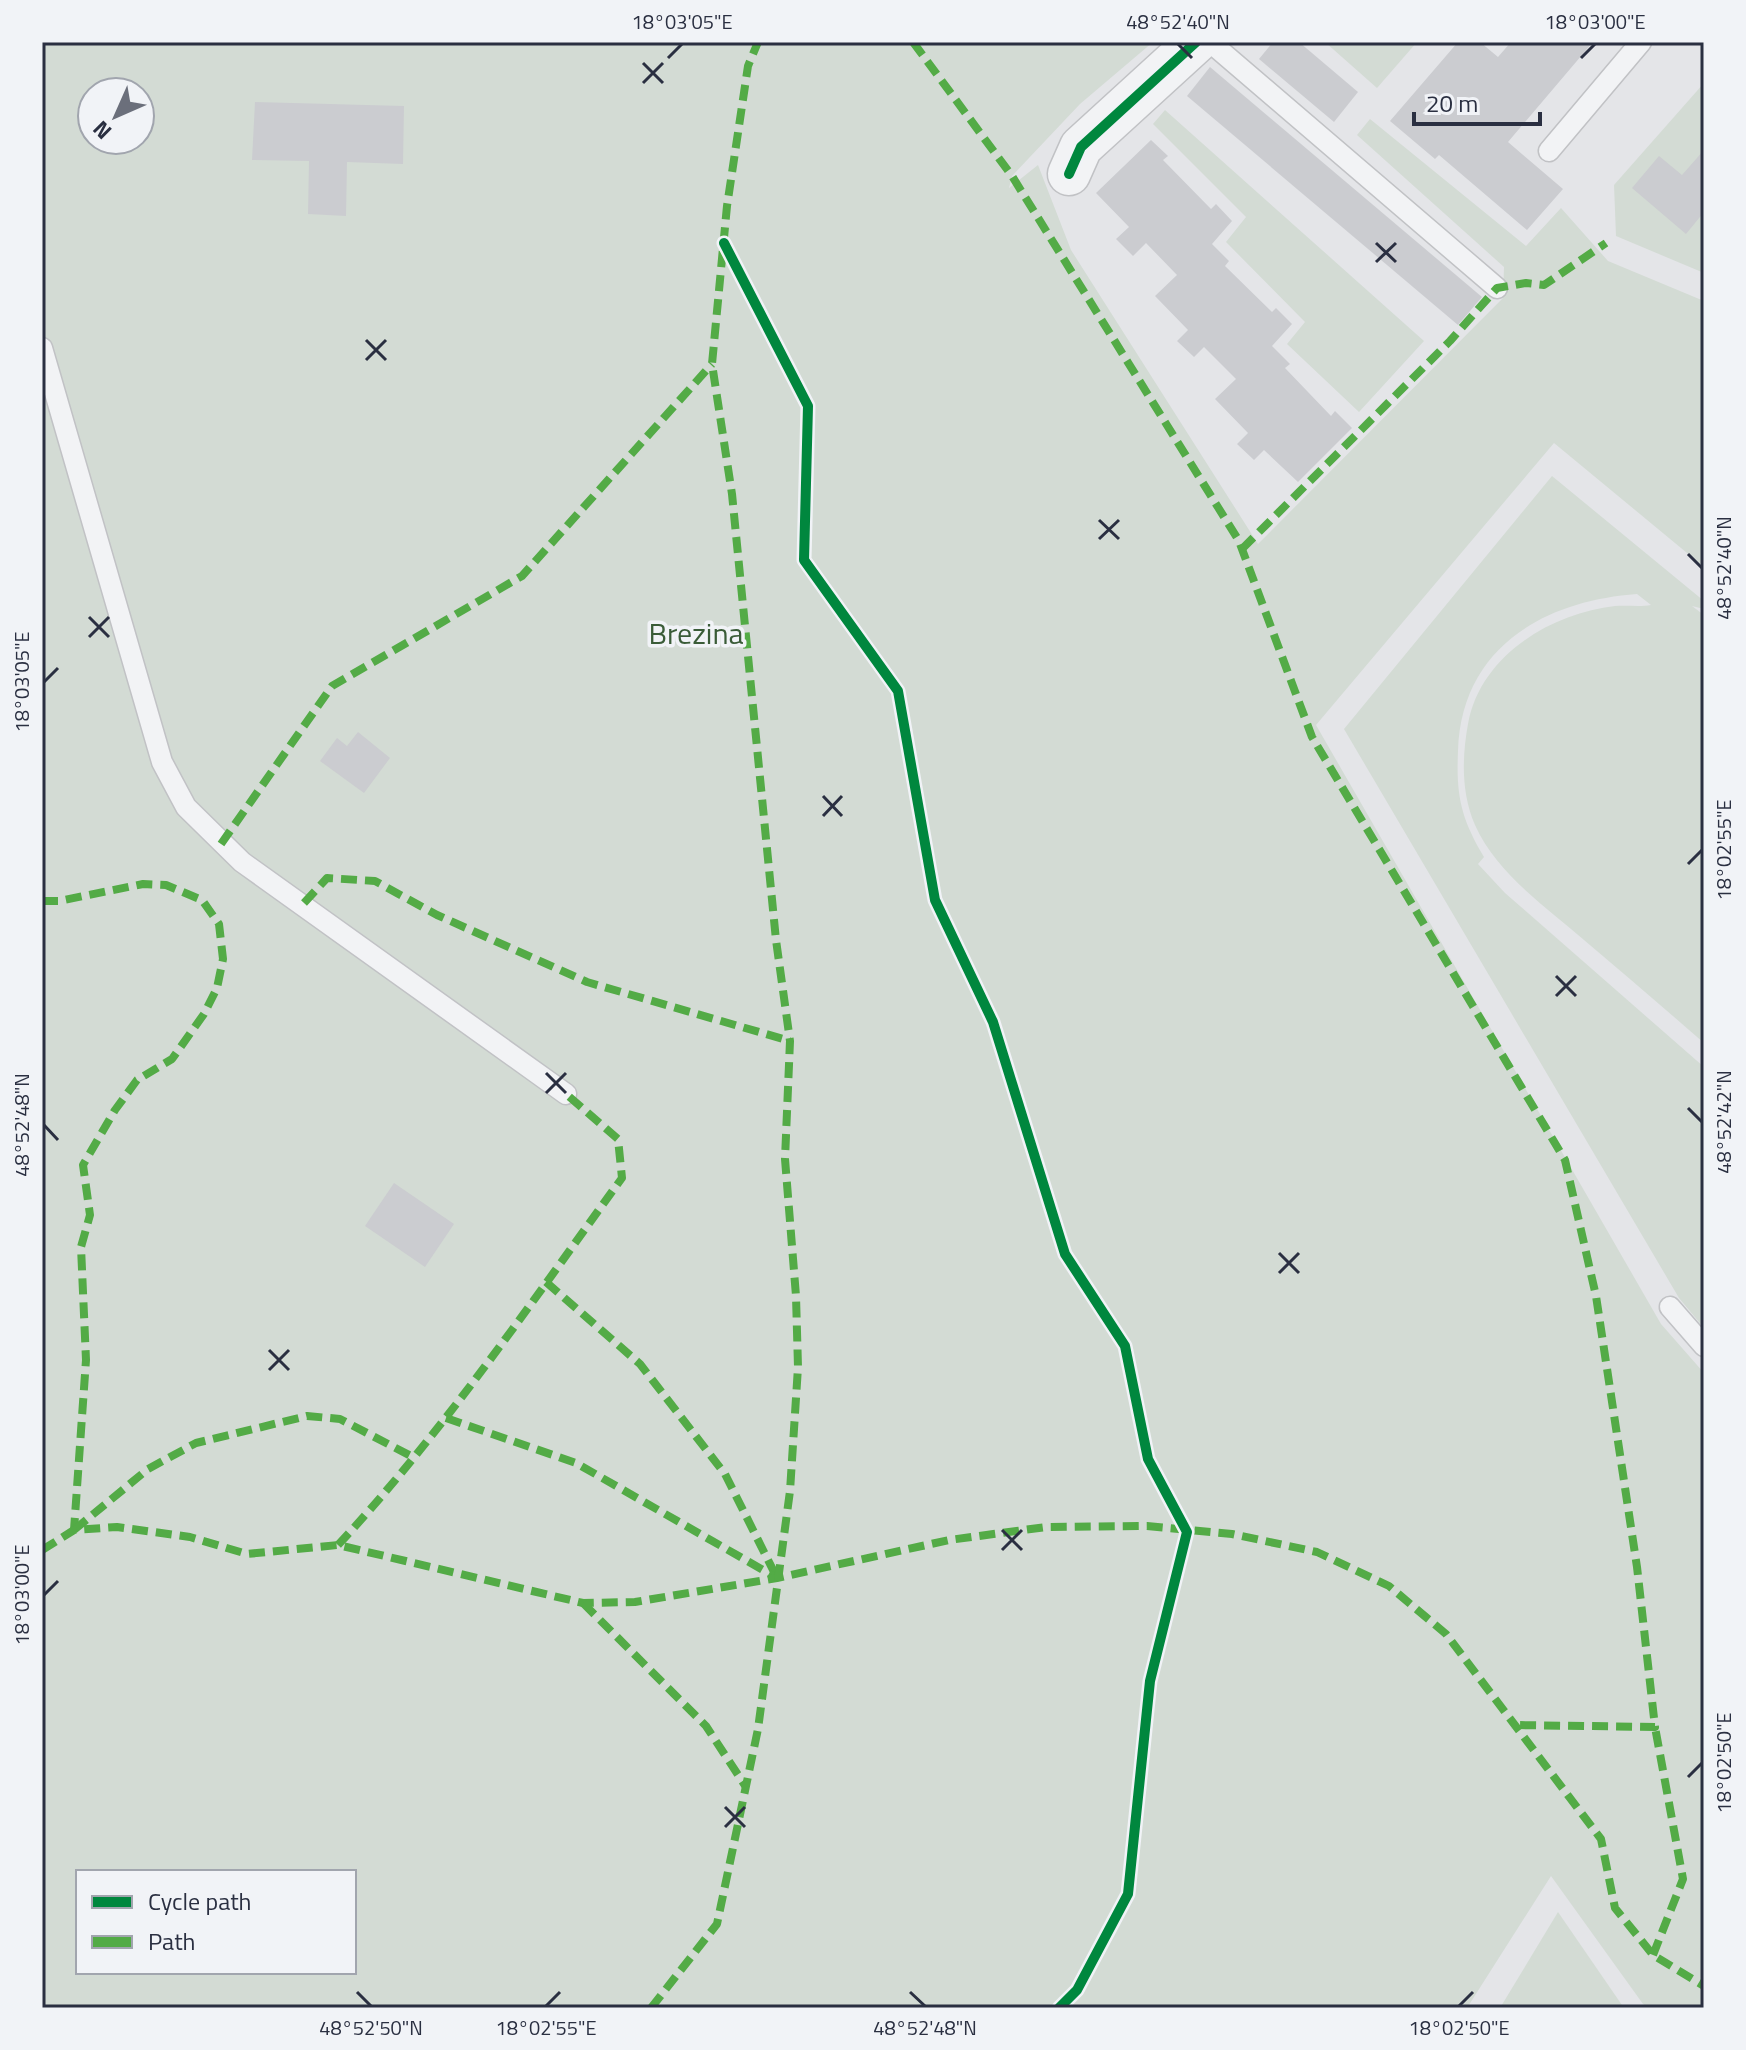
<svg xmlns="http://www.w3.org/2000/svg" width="1746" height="2050" font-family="'Titillium Web',sans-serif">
<rect width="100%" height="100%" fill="#e4e5e8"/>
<!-- green -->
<g fill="#d3dbd4" fill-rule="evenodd">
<path d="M42 42H1153L1080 104 1012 176 1009 188 1038 165 1071 250 1258 544 1503 298 1504 267 1357 135 1370 119 1526 246 1561 208 1608 261 1704 301V567L1554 443 1316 725 1661 1324 1704 1373V2008H1649L1643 2004 1551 1876 1467 2008H42ZM92 92H140V140H92ZM78 1872H354V1972H78Z"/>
<polygon points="1325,42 1417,42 1377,88"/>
<polygon points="1704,83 1704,273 1616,236 1614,185"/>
<polygon points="1165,110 1424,341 1359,412 1287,344 1305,322 1226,242 1246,217 1153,124"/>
<path d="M1552 476 1704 601V609L1692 606 1704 615V1043C1664 1008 1624 974 1584 940 1545 906 1497 874 1475 825 1461 793 1462 757 1468 724 1480 656 1551 613 1615 606 1627 605 1640 607 1651 605L1637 594C1542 601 1461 649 1458 751 1456 796 1461 818 1484 857L1478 864 1505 893 1704 1067V1328L1679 1298 1344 729Z"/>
<polygon points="1558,1912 1624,2008 1500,2008"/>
</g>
<!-- building -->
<g fill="#cbccd0">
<polygon points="1273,42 1299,42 1358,92 1334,122 1259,59"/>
<polygon points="1458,42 1480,42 1498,57 1511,42 1593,42 1508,142 1563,189 1527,230 1439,155 1435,159 1390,121"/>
<polygon points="1210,67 1482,297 1458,325 1187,96"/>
<polygon points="255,102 404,106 403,164 347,162 346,216 308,214 309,161 252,160"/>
<polygon points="1151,140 1168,156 1163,160 1211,209 1216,204 1232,221 1212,244 1229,261 1225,266 1272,312 1276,308 1292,324 1272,346 1290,364 1285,368 1331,416 1335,411 1352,428 1298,482 1264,450 1254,460 1237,444 1248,433 1215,399 1236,379 1204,347 1194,357 1177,341 1188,330 1155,296 1177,275 1146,243 1133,256 1116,239 1129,227 1096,193"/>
<polygon points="1704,150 1704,212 1686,234 1632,188 1659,156 1682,175"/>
<polygon points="358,732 390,758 364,793 320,761 337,738 347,746"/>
<polygon points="394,1183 454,1224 425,1267 365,1226"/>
</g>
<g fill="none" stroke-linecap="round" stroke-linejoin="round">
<defs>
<g id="lane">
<polyline points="1210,42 1497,288"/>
<polyline points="1549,151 1641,42"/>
<polyline points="42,348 162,762 186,807 242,862 566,1094"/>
<polyline points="1670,1307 1704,1346"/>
</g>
<polyline id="street" points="1069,174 1081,147 1196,42"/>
</defs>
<!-- lane casing -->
<use href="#lane" stroke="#c1c2c5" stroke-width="23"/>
<!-- street casing -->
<use href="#street" stroke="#c1c2c5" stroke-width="45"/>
<!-- lane -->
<use href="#lane" stroke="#f2f3f5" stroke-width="20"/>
<!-- street -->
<use href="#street" stroke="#f2f3f5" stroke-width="42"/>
<!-- quiet -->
<g stroke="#53ab46" stroke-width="8" stroke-dasharray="16 8" stroke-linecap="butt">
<polyline points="913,42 1012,176 1239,541 1312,737 1565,1160 1596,1296 1637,1567 1655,1727 1512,1725"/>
<polyline points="1242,549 1450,341 1497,288 1526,283 1544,285 1606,243"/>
<polyline points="221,844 332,686 522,576 712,364"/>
<polyline points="42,901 59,901 143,884 166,885 202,900 219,924 223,959 217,988 204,1014 172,1059 137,1080 115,1110 83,1165 90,1215 81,1247 86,1360 74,1530"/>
<polyline points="304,903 327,878 375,881 437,915 587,982 790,1041"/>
<polyline points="546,1282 640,1364 725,1474 777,1578"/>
<polyline points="446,1418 576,1463 777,1578"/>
<polyline points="74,1530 148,1469 196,1443 307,1416 340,1419 413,1457"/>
<path d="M338 1545C443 1432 531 1303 622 1178L618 1139 566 1094"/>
<polyline points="42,1550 74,1530 117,1527 190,1537 247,1554 338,1545 583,1603 635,1602 777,1578 949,1540 1046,1527 1147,1526 1232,1534 1317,1552 1389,1586 1446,1634 1601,1839 1615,1908 1653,1955 1704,1986"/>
<polyline points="583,1603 706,1726 746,1787"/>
<polyline points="1653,1955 1683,1879 1655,1727"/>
<polyline points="651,2008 717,1924 758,1729 790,1491 798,1367 796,1296 785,1159 790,1041 776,940 732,494 712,364 727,206 748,66 758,42"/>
</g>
<defs>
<g id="cycleway">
<polyline points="1069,174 1081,147 1196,42"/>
<polyline points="724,243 808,406 804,560 898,691 935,900 993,1022 1065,1254 1125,1346 1148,1459 1187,1532 1150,1681 1128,1894 1077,1990 1059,2008"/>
</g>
</defs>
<!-- cycleway casing -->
<use href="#cycleway" stroke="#f1f3f7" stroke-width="15"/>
<!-- cycleway -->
<use href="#cycleway" stroke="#00873e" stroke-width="10"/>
</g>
<!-- ticks -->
<path fill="none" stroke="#2a2f41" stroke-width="3" d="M1178 44 1192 58M668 58 682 44M1581 58 1595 44M643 63 663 83M643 83 663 63M1376 243 1396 262M1376 262 1396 243M366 340 386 360M366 360 386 340M1099 520 1119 539M1099 539 1119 520M1688 554 1702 568M89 617 109 637M89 637 109 617M44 682 58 668M823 796 842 816M823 816 842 796M1688 864 1702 850M1556 976 1576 996M1556 996 1576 976M546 1073 566 1093M546 1093 566 1073M1688 1108 1702 1122M44 1125 58 1140M1279 1253 1299 1273M1279 1273 1299 1253M269 1350 289 1370M269 1370 289 1350M1002 1530 1022 1550M1002 1550 1022 1530M44 1595 58 1581M1688 1777 1702 1763M725 1807 745 1827M725 1827 745 1807M357 1992 371 2006M910 1992 925 2006M546 2006 560 1992M1459 2006 1473 1992"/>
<g text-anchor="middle" stroke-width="7" stroke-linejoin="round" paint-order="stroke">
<!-- park labels -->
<g font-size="30" fill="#3a5c38" stroke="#f1f3f7">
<text x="696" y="644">Brezina</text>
</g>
</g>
<!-- border -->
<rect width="1746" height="2050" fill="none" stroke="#f1f3f7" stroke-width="88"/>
<!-- legend -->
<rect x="76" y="1870" width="280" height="104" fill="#f1f3f7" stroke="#a1a5ae" stroke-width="2"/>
<rect x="92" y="1896" width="40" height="12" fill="#00873e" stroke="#a1a5ae" stroke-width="2"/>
<text x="148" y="1910" font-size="24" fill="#2a2f41">Cycle path</text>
<rect x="92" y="1936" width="40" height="12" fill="#53ab46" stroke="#a1a5ae" stroke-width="2"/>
<text x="148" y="1950" font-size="24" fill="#2a2f41">Path</text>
<!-- north arrow -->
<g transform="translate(116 116) rotate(225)"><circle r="38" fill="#f1f3f7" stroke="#a1a5ae" stroke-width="2"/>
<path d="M0-6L14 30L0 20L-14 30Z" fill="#6b6f7b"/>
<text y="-12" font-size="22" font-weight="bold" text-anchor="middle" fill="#2a2f41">N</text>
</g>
<!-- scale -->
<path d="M1414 112v12h126v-12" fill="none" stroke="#2a2f41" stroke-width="4"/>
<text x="1426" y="112" font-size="24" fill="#2a2f41" stroke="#f1f3f7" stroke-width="6" paint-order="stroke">20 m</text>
<rect x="44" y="44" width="1658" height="1962" fill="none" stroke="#2a2f41" stroke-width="3"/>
<g font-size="20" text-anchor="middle" fill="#2a2f41">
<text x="682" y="29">18°03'05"E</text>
<text x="1178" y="29">48°52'40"N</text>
<text x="1595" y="29">18°03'00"E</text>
<text transform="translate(1724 568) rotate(-90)" y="7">48°52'40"N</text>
<text transform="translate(22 682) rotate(-90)" y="7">18°03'05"E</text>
<text transform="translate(1724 850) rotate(-90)" y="7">18°02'55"E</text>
<text transform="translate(1724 1122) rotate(-90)" y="7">48°52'42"N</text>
<text transform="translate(22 1125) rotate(-90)" y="7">48°52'48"N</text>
<text transform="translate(22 1595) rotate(-90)" y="7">18°03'00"E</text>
<text transform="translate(1724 1763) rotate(-90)" y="7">18°02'50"E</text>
<text x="371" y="2035">48°52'50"N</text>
<text x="546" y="2035">18°02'55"E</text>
<text x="925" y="2035">48°52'48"N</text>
<text x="1459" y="2035">18°02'50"E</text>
</g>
</svg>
